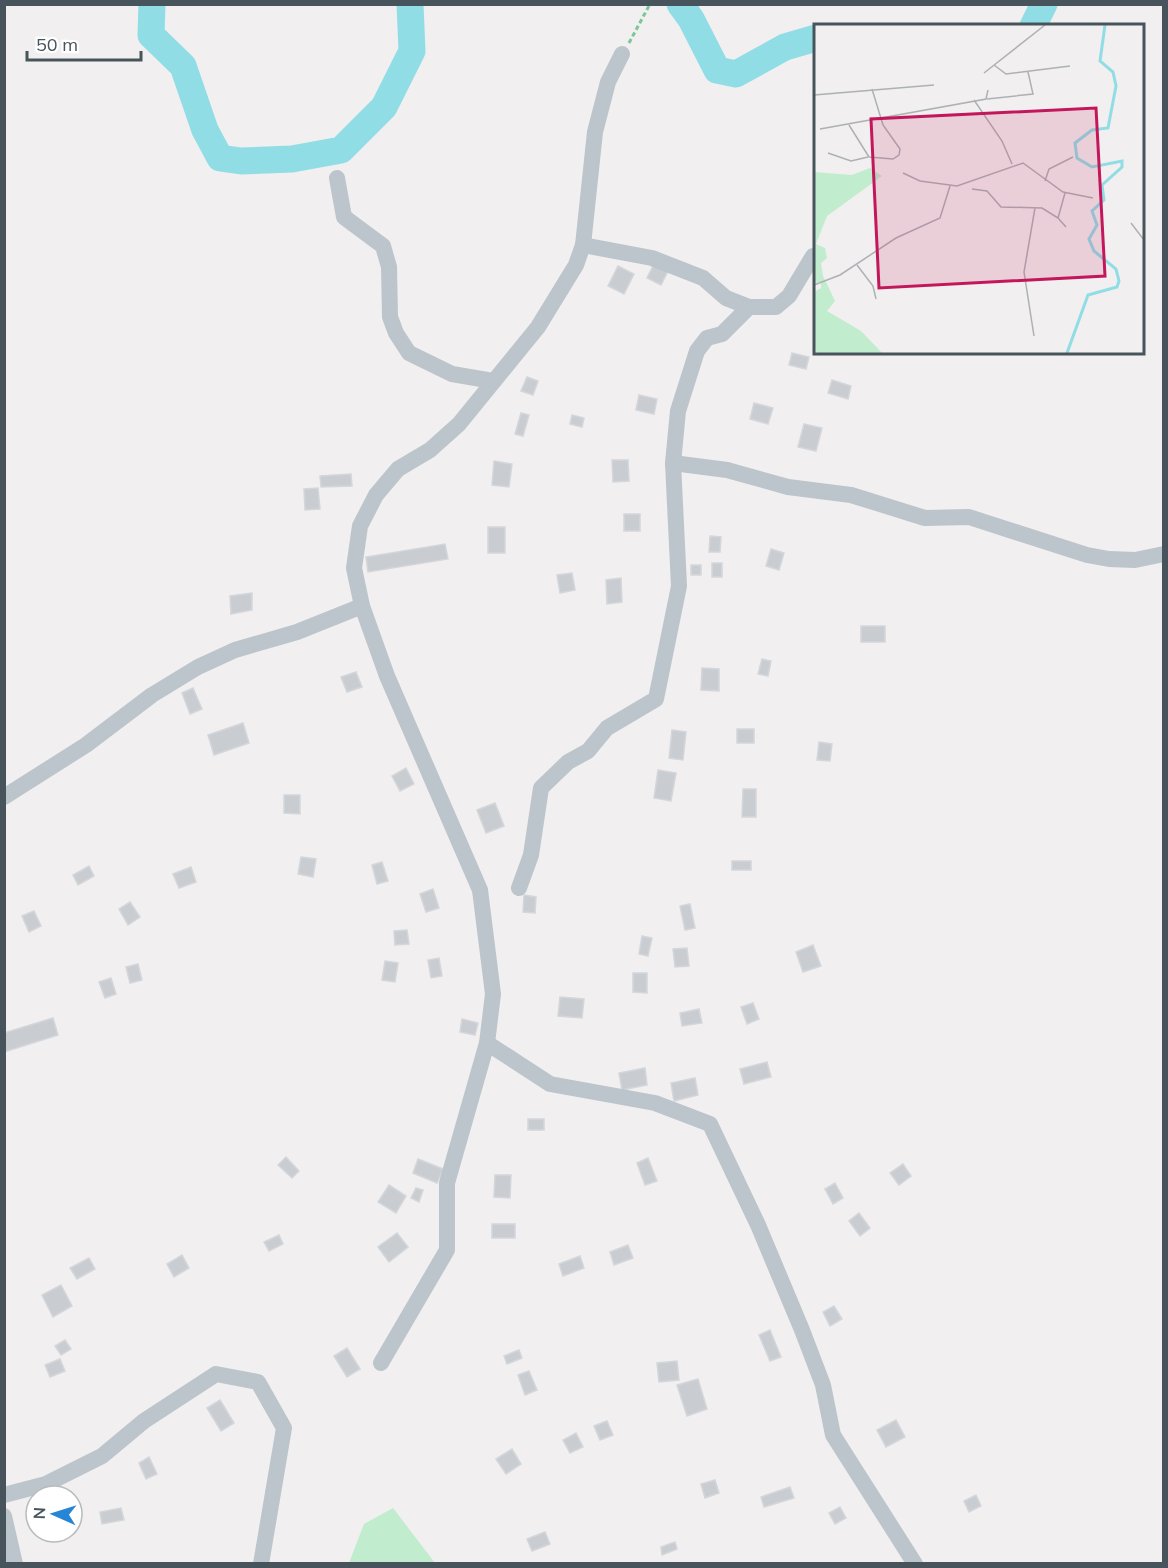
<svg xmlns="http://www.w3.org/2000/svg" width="1168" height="1568" font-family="Mulish,sans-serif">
<rect width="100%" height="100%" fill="#f1efef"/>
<!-- green -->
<polygon fill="#c1eccd" points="393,1508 435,1563 349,1563 364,1524"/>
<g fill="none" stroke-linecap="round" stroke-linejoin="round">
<!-- river -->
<g stroke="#91dde5" stroke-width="27">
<polyline points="152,4 151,35 183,66 205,130 220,158 241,161 292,159 341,150 384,107 412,51 410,4"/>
<polyline points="680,4 691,19 717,70 736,74 785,47 816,38"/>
<polyline points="1033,26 1044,4"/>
</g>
</g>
<!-- building -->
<g fill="#c9cdd1" stroke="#d3d6da" stroke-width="1.5">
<polygon points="654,264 668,271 661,285 647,278"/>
<polygon points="618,266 634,274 624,294 608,286"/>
<polygon points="792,353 809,357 806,369 789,365"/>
<polygon points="527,377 538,381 533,395 521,391"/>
<polygon points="832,380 851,386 848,399 828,393"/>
<polygon points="639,395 657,399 654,414 636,410"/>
<polygon points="754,403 773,408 768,424 750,419"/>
<polygon points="521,413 529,415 523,436 515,434"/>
<polygon points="572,415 584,418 582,427 570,424"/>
<polygon points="804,424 822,428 816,451 798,447"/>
<polygon points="612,460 628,460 629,481 613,482"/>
<polygon points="494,461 512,464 509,487 492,485"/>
<polygon points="351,474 352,486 321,487 320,476"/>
<polygon points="318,488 320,509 305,510 304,489"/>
<rect x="624" y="514" width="16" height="17"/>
<rect x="488" y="527" width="17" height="26"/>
<polygon points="710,536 721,537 720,552 709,552"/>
<polygon points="445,544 448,559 368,572 366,557"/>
<polygon points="771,549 784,553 779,570 766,566"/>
<rect x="712" y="563" width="10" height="14"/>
<rect x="691" y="565" width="10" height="10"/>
<polygon points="572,573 575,590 560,593 557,575"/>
<polygon points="621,578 622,602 607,604 606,580"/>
<polygon points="252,593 252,610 231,614 230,596"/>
<rect x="861" y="626" width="24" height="16"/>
<polygon points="762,659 771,661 768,676 758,674"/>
<polygon points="702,668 719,669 719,691 701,690"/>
<polygon points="356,672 362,687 347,692 341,677"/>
<polygon points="193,688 202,709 190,714 182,693"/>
<polygon points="243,723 249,743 214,755 208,735"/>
<rect x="737" y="729" width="17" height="14"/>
<polygon points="672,730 686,732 683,760 669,758"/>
<polygon points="819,742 832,744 830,761 817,760"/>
<polygon points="406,768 414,784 400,791 392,776"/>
<polygon points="658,770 676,773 671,801 654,798"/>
<polygon points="743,789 756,789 756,817 742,817"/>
<polygon points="284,795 300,795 300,814 284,813"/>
<polygon points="495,803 504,826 486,833 477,810"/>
<polygon points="301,857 316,859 313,877 298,874"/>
<rect x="732" y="861" width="19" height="9"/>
<polygon points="382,862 388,881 377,884 372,865"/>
<polygon points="89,866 94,876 78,885 73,875"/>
<polygon points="191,867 196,882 179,888 173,874"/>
<polygon points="433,889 439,908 426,912 420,894"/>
<polygon points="524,895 536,897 535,913 523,912"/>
<polygon points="130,902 140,917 128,925 119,909"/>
<polygon points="690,904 695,928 685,930 680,906"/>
<polygon points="34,911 41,926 29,932 22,916"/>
<polygon points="407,930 409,944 395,945 394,931"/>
<polygon points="642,936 652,938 648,956 639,954"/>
<polygon points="813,945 821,966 803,972 796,952"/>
<polygon points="687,948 689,966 675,967 673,949"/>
<polygon points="439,958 442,976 431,978 428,960"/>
<polygon points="385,961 398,963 395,982 382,980"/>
<polygon points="138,964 142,980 130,983 126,967"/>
<polygon points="633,973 647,973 647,993 633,992"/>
<polygon points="111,978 116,994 105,998 99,982"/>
<polygon points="560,997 584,999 582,1018 558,1016"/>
<polygon points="753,1003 759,1019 747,1024 741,1007"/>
<polygon points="699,1009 702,1023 682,1026 680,1013"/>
<polygon points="53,1018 58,1035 4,1052 4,1033"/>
<polygon points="462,1019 478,1023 475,1035 460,1032"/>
<polygon points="767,1062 771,1077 744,1084 740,1069"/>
<polygon points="645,1068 647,1085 622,1090 619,1073"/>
<polygon points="695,1078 698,1095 674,1101 671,1083"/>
<rect x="528" y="1119" width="16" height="11"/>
<polygon points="286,1157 299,1171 292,1178 278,1165"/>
<polygon points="648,1158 657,1181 645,1185 637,1163"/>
<polygon points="418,1159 443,1169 437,1183 413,1173"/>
<polygon points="903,1164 911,1176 899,1185 890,1173"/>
<polygon points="495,1175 511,1175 510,1198 494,1197"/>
<polygon points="835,1183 843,1198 833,1204 825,1189"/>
<polygon points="389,1185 406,1196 396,1213 378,1202"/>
<polygon points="416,1188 423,1190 419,1202 411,1198"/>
<polygon points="859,1213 870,1228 860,1236 849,1221"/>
<rect x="492" y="1224" width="23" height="14"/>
<polygon points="397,1233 408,1247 389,1262 378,1247"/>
<polygon points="279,1235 283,1244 269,1251 264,1242"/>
<polygon points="628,1245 633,1258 614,1265 610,1252"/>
<polygon points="182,1255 189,1268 174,1277 167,1264"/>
<polygon points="580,1256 584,1268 563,1276 559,1264"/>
<polygon points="89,1258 95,1269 77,1279 70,1268"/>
<polygon points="61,1285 72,1306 53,1317 42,1295"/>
<polygon points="834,1306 842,1319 830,1326 823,1312"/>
<polygon points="770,1330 781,1357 770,1361 759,1335"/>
<polygon points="65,1340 71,1349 61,1355 55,1346"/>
<polygon points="347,1348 360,1369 347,1377 334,1356"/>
<polygon points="519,1350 522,1358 507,1364 504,1356"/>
<polygon points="60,1359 65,1371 50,1377 45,1365"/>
<polygon points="677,1361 679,1380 659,1382 657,1363"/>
<polygon points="529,1371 537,1390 525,1395 518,1375"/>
<polygon points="698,1379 707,1409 687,1416 677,1385"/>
<polygon points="220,1400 234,1423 221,1431 207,1408"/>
<polygon points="896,1420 905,1437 886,1447 877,1430"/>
<polygon points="607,1421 613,1435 600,1440 594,1426"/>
<polygon points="576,1433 583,1447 570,1453 563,1440"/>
<polygon points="512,1449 521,1464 506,1474 496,1459"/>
<polygon points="149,1457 157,1474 146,1479 139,1463"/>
<polygon points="715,1480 719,1493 705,1498 701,1484"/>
<polygon points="790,1487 794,1498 764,1507 761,1497"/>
<polygon points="976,1495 981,1506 969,1512 964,1501"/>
<polygon points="840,1507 846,1518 835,1524 829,1513"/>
<polygon points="121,1508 124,1520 102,1524 100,1512"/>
<polygon points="545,1532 550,1544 532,1551 527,1539"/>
<polygon points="675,1542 677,1549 662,1555 661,1547"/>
</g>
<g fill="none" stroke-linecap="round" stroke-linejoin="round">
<!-- path -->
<polyline stroke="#7bc799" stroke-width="3" stroke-dasharray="4.5 3" stroke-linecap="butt" points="629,43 650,4"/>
<!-- minor -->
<g stroke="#bbc5cb" stroke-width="16">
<polyline points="337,178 344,217 383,246 389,267 390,317 396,333 409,353 452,374 493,381"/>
<polyline points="583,245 652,258 703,278 726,298 749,307 776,307 789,296 813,256"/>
<polyline points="673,463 727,470 788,487 851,495 925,518 969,517 1087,555 1109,559 1135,560 1164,554"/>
<polyline points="4,797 86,745 152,695 198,667 235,650 297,632 362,606"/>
<polyline points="519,888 531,855 541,788 568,762 588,751 607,728 656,699 679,586 673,463 678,411 697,351 707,338 722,334 749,307"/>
<polyline points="487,1043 550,1084 655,1103 710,1124 758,1225 802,1330 823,1385 833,1435 915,1564"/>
<polyline points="381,1363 447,1250 447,1183 487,1043 493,994 480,890 387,676 362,606 354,568 360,526 376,495 398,469 430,450 459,424 538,327 576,265 583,245 595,132 608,82 622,54"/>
<polyline points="4,1495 46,1484 102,1456 144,1421 216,1374 258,1382 284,1428 261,1564"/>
<polyline points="4,1516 15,1564"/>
</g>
</g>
<!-- overview -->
<g transform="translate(814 24)">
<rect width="330" height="330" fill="#f1efef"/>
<path d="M56 144 68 152 13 192 2 220 11 224 13 234 7 239 9 252 21 277 13 287 47 307 68 329H4L0 326V268L7 264V258L0 259V148L38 151Z" fill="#c1eccd"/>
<path fill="none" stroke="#91dde5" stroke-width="3" d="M253 329 274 271 303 263 305 257 302 245 280 227 275 215 283 201 278 187 290 176 288 161 308 143V137L278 143 263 134 261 119 278 106 294 104 302 62 299 48 286 37 291 1"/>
<path fill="none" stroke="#adb1b4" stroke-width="1.5" d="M180 41 192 50 256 42M170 49 231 1M0 71 120 61M173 75 219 70 214 48M160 76 188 117 198 140M35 101 55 133 79 135 85 131 86 125 69 101 58 65M6 105 172 75 174 66M14 129 37 137 54 133M89 149 106 157 143 162 209 139 249 168 279 174M231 157 235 145 259 133M158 165 173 167 187 183 228 184 244 194M251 169 244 194 252 203M317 199 330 216M43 241 59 262 62 275M0 261 26 251 82 214 126 194 136 162M220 312 210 248 221 184"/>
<path fill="#c2185b" fill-opacity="0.15" stroke="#c2185b" stroke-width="3" d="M282 84 291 252 65 264 57 95Z"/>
<rect width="330" height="330" fill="none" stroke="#48545b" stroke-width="3"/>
</g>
<!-- border -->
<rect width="1168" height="1568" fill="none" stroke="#48545b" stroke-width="12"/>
<!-- north arrow -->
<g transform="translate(54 1514) rotate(273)"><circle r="28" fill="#ffffff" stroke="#b6bbbd" stroke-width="1.5"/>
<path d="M0-4.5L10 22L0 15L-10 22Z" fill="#2685d4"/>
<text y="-9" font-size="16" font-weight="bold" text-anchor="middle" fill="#48545b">N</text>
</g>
<!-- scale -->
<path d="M27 51v9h114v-9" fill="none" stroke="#48545b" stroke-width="3"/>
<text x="36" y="51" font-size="18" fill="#48545b" stroke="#ffffff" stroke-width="4.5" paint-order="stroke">50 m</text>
</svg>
